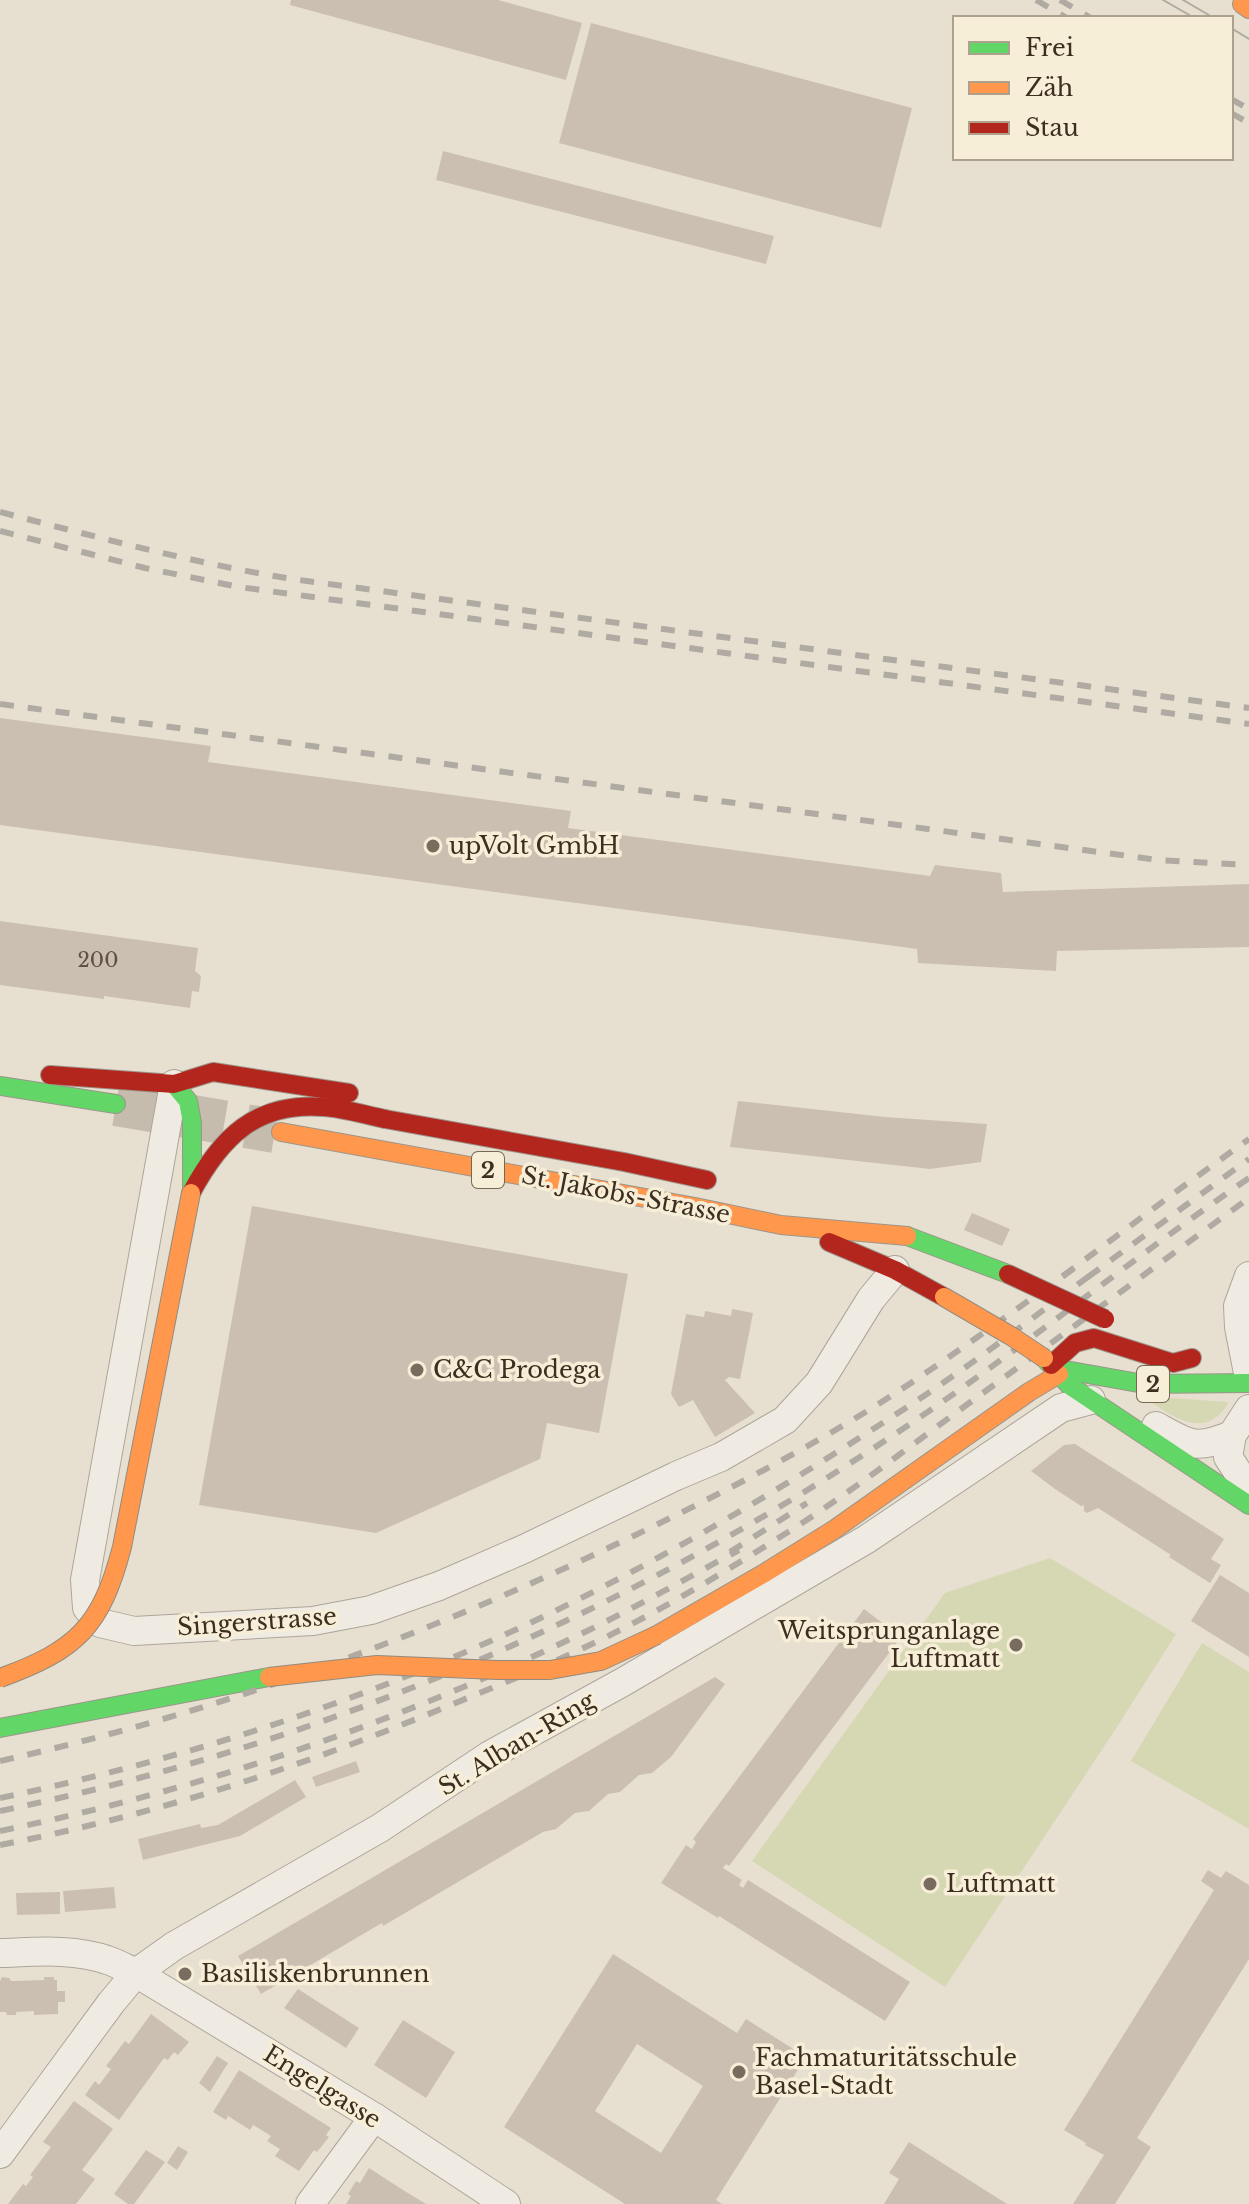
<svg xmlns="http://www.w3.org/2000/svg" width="1249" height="2204" font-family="'Libre Baskerville',serif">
<rect width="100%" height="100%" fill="#e7e0d1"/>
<!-- green -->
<g fill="#d6d7b3">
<path d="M1141 1396 1229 1402C1204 1444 1171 1414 1141 1396Z"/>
<polygon points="1050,1558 1176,1634 1117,1727 945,1987 752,1861 945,1593"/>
<polygon points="1202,1643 1249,1672 1249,1829 1131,1761"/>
</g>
<!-- building -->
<g fill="#cbbfb2" fill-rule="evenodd">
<polygon points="291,0 498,0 582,23 566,80 290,5"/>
<polygon points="591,23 912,108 881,228 559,143"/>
<polygon points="443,151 774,236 766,264 436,180"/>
<polygon points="0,718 211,746 208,762 571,811 568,828 930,876 935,865 1001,873 1003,892 1249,884 1249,947 1057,951 1056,971 918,963 917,949 0,825"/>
<polygon points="0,921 198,948 195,971 201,976 199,992 192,991 190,1008 104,996 104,999 0,985"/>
<polygon points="738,1101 885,1117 987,1124 981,1162 930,1169 730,1147"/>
<polygon points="252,1206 628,1274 599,1433 547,1423 540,1459 376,1533 199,1505"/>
<polygon points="972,1213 1010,1229 1002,1246 964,1230"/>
<polygon points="732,1309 753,1313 740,1379 729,1377 725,1380 755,1413 715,1437 693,1400 679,1407 671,1394 686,1314 704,1317 705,1311 731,1316"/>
<polygon points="1075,1444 1224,1539 1211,1559 1221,1565 1210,1583 1169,1557 1171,1555 1098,1508 1087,1513 1084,1511 1084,1505 1081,1506 1055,1489 1031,1471 1064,1445"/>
<polygon points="1220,1575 1249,1593 1249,1657 1191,1621"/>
<polygon points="864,1609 901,1637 729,1866 726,1864 723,1868 742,1880 739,1885 743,1888 748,1880 910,1982 885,2021 719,1916 718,1918 661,1883 686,1845 692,1849 696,1842 693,1839"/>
<polygon points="715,1677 725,1684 671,1757 652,1773 639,1775 620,1792 608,1794 589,1811 575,1813 556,1829 543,1832 383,1926 382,1923 261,1994 238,1956"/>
<polygon points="356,1761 360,1772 316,1787 312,1777"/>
<polygon points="295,1780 306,1797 240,1836 143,1860 138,1839 200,1824 201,1828 218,1825"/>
<polygon points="1208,1870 1221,1878 1226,1871 1249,1885 1249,1959 1137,2138 1151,2147 1115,2204 1073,2204 1104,2155 1085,2145 1086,2143 1064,2130 1214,1890 1201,1881"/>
<polygon points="114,1887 116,1908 65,1912 63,1891"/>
<polygon points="60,1892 60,1914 17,1915 16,1893"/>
<path d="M613 1954 737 2033 746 2019 806 2057 716 2200 722 2204H625L504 2127ZM637 2044 703 2086 661 2153 595 2111Z"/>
<polygon points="2,1977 9,1978 11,1981 15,1981 44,1980 44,1977 54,1977 54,1980 57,1980 57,1991 65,1991 65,2002 58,2002 58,2014 34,2015 34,2011 16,2012 16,2015 7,2015 6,2012 0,2012 0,1981"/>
<polygon points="298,1989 359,2028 346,2048 284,2008"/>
<polygon points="151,2014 189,2042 178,2055 174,2052 168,2060 164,2058 119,2120 85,2095 95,2081 99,2085 111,2069 106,2066 125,2041 129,2044"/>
<polygon points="403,2020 455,2052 426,2098 374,2065"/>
<polygon points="217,2056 228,2063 210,2092 199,2083"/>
<polygon points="239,2070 331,2128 326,2135 329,2137 317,2152 314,2150 299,2171 275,2156 280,2149 267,2141 271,2136 253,2125 250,2130 228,2116 226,2120 213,2112"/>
<polygon points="74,2101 113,2129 82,2170 95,2179 76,2204 8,2204 23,2184 26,2186 33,2177 30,2175 51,2147 43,2142"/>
<polygon points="909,2142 1007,2204 884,2204 899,2179 889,2173"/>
<polygon points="178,2146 188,2152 177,2170 167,2163"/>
<polygon points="146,2150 165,2162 134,2204 128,2204 114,2194"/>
<polygon points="369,2168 403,2190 426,2204 346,2204 351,2196 348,2194 356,2181 360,2183"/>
</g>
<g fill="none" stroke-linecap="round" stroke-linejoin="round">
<!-- primary-tunnel -->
<polyline stroke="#c5bcae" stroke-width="44" stroke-dasharray="44 22" stroke-linecap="butt" points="116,1104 275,1131"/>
<defs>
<g id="street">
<polyline points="174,1084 85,1580 87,1608 100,1623 134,1631 313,1621 371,1610 439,1586 524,1549 676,1476 721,1457 785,1420 819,1383 871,1299 895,1270"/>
<polyline points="1249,1276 1238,1306 1239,1327 1249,1378"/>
<polyline points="1249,1409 1232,1435 1228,1457 1239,1474 1249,1481"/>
<path d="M1156 1426C1190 1445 1195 1450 1232 1435"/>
<path d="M0 1953C35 1952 73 1948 107 1960 117 1963 127 1969 136 1973L374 2117 506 2204"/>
<polyline points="0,2154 111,2003 136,1973 174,1946 380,1828 490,1755 623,1682 867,1539 1061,1408 1091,1400"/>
<polyline points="310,2204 374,2117"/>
</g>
<g id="fast">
<polyline points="174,1084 188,1101 192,1123 192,1191"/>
<polyline points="0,1086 116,1104"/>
<polyline points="907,1236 1008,1274"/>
<polyline points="1044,1358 1059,1374 1071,1371 1144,1384 1249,1383"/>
<polyline points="1059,1374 1069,1385 1249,1505"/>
<polyline points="0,1728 269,1677"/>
</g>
<g id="slow">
<polyline points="1245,0 1242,4 1249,9"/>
<polyline points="281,1132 695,1207 781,1225 907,1236"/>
<polyline points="657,1635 763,1574 835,1529 1029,1392 1059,1374"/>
</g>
<g id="jam">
<polyline points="50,1075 174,1084 213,1072 349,1093"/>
<polyline points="385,1119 624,1162 707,1180"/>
<path d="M191 1193C221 1137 256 1102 323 1107 344 1108 365 1115 385 1119"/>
<polyline points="829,1242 895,1270 944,1297"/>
<polyline points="1051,1365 1075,1343 1094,1338 1173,1363 1192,1358"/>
</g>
</defs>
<!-- street casing -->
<use href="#street" stroke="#ada599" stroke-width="30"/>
<!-- fast casing -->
<use href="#fast" stroke="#9c958a" stroke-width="20"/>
<!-- slow casing -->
<use href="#slow" stroke="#9c958a" stroke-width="20"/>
<!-- jam casing -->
<use href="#jam" stroke="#9c958a" stroke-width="20"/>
<!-- street -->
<use href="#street" stroke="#efebe3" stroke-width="28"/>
<!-- fast -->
<use href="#fast" stroke="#63d668" stroke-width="18"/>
<!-- slow -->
<use href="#slow" stroke="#ff974d" stroke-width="18"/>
<!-- jam -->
<use href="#jam" stroke="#b3261e" stroke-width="18"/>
<!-- tram -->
<g stroke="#afaaa2" stroke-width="2">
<polyline points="1163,0 1191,16"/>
<polyline points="1183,0 1214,18"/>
<polyline points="1231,28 1249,39"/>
</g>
<!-- rail -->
<g stroke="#afaaa2" stroke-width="6" stroke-dasharray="14 14" stroke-linecap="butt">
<polyline points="1036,0 1067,18"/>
<polyline points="1060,0 1091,18"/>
<polyline points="1231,99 1249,109"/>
<polyline points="1231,113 1249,123"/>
<path d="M0 512C97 537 193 563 292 579L1249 708"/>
<polyline points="0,531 145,568 239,587 1249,724"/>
<polyline points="0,704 1158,860 1249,865"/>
<polyline points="1063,1276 1181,1188 1249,1139"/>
<polyline points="1088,1277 1249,1159"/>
<polyline points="730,1552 807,1503"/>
<path d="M0 1761C216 1713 425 1636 625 1540 704 1502 783 1462 859 1416 933 1371 1002 1319 1073 1269"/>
<path d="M0 1798C177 1761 351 1705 515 1630 649 1568 777 1492 901 1411 968 1368 1032 1318 1096 1271"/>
<path d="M0 1811C319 1745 620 1617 892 1436 1015 1355 1128 1261 1249 1178"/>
<path d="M0 1831C204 1789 402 1721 589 1630 640 1605 689 1577 739 1550"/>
<path d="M0 1845C150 1816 295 1769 436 1711 489 1689 542 1668 594 1643 658 1612 720 1575 780 1537 843 1498 901 1453 961 1409 1057 1339 1153 1268 1249 1198"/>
</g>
<defs>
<g id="slow-bridge">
<polyline points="944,1297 1011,1336 1044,1358"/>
<polyline points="269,1677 377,1665 497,1670 550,1670 601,1661 657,1635"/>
<path d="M0 1678C77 1650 101 1627 122 1547L191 1193"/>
</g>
<polyline id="jam-bridge" points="1008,1274 1105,1319"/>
</defs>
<!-- slow-bridge casing -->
<use href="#slow-bridge" stroke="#928b80" stroke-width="20" stroke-linecap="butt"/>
<!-- jam-bridge casing -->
<use href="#jam-bridge" stroke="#928b80" stroke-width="20" stroke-linecap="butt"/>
<!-- slow-bridge -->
<use href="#slow-bridge" stroke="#ff974d" stroke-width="18"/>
<!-- jam-bridge -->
<use href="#jam-bridge" stroke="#b3261e" stroke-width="18"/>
</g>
<!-- markers -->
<g fill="#786c5e" stroke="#f7eed8" stroke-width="3">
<circle cx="433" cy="846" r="8"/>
<circle cx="417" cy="1370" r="8"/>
<circle cx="1016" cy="1645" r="8"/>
<circle cx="930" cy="1884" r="8"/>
<circle cx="185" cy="1974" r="8"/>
<circle cx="739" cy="2072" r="8"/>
</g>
<g text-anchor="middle" stroke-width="7" stroke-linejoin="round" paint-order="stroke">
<!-- number labels -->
<g font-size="20" fill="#605244">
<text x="98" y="967">200</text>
</g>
<!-- shield labels -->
<g fill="#f7eed8" stroke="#756857" stroke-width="2">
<rect x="472" y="1152" width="32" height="36" rx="6"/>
<rect x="1137" y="1366" width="32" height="36" rx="6"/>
</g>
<g font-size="22" font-weight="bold" fill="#3d2e20">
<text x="488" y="1178">2</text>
<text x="1153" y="1392">2</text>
</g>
<!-- poi labels -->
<g font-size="24" fill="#3d2e20" stroke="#f7eed8" text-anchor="start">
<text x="449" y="854">upVolt GmbH</text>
<text x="433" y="1378">C&amp;C Prodega</text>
<text x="1000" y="1639" text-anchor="end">Weitsprunganlage<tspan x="1000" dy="28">Luftmatt</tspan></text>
<text x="946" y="1892">Luftmatt</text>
<text x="201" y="1982">Basiliskenbrunnen</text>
<text x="755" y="2066">Fachmaturitätsschule<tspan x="755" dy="28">Basel-Stadt</tspan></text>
</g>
<!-- street labels -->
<g font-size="24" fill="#3d2e20" stroke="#f7eed8">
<text transform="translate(626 1195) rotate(11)" y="8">St. Jakobs-Strasse</text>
<text transform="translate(257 1622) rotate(-4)" y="8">Singerstrasse</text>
<text transform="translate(517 1744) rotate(-31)" y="8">St. Alban-Ring</text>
<text transform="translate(322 2087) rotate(32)" y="8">Engelgasse</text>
</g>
</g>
<!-- legend -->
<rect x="953" y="16" width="280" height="144" fill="#f7eed8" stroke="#ada18e" stroke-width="2"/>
<rect x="969" y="42" width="40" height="12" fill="#63d668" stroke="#ada18e" stroke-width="2"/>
<text x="1025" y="56" font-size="24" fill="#3d2e20">Frei</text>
<rect x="969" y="82" width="40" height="12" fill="#ff974d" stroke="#ada18e" stroke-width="2"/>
<text x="1025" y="96" font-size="24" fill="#3d2e20">Zäh</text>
<rect x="969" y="122" width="40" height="12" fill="#b3261e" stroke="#ada18e" stroke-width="2"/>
<text x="1025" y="136" font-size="24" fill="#3d2e20">Stau</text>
</svg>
